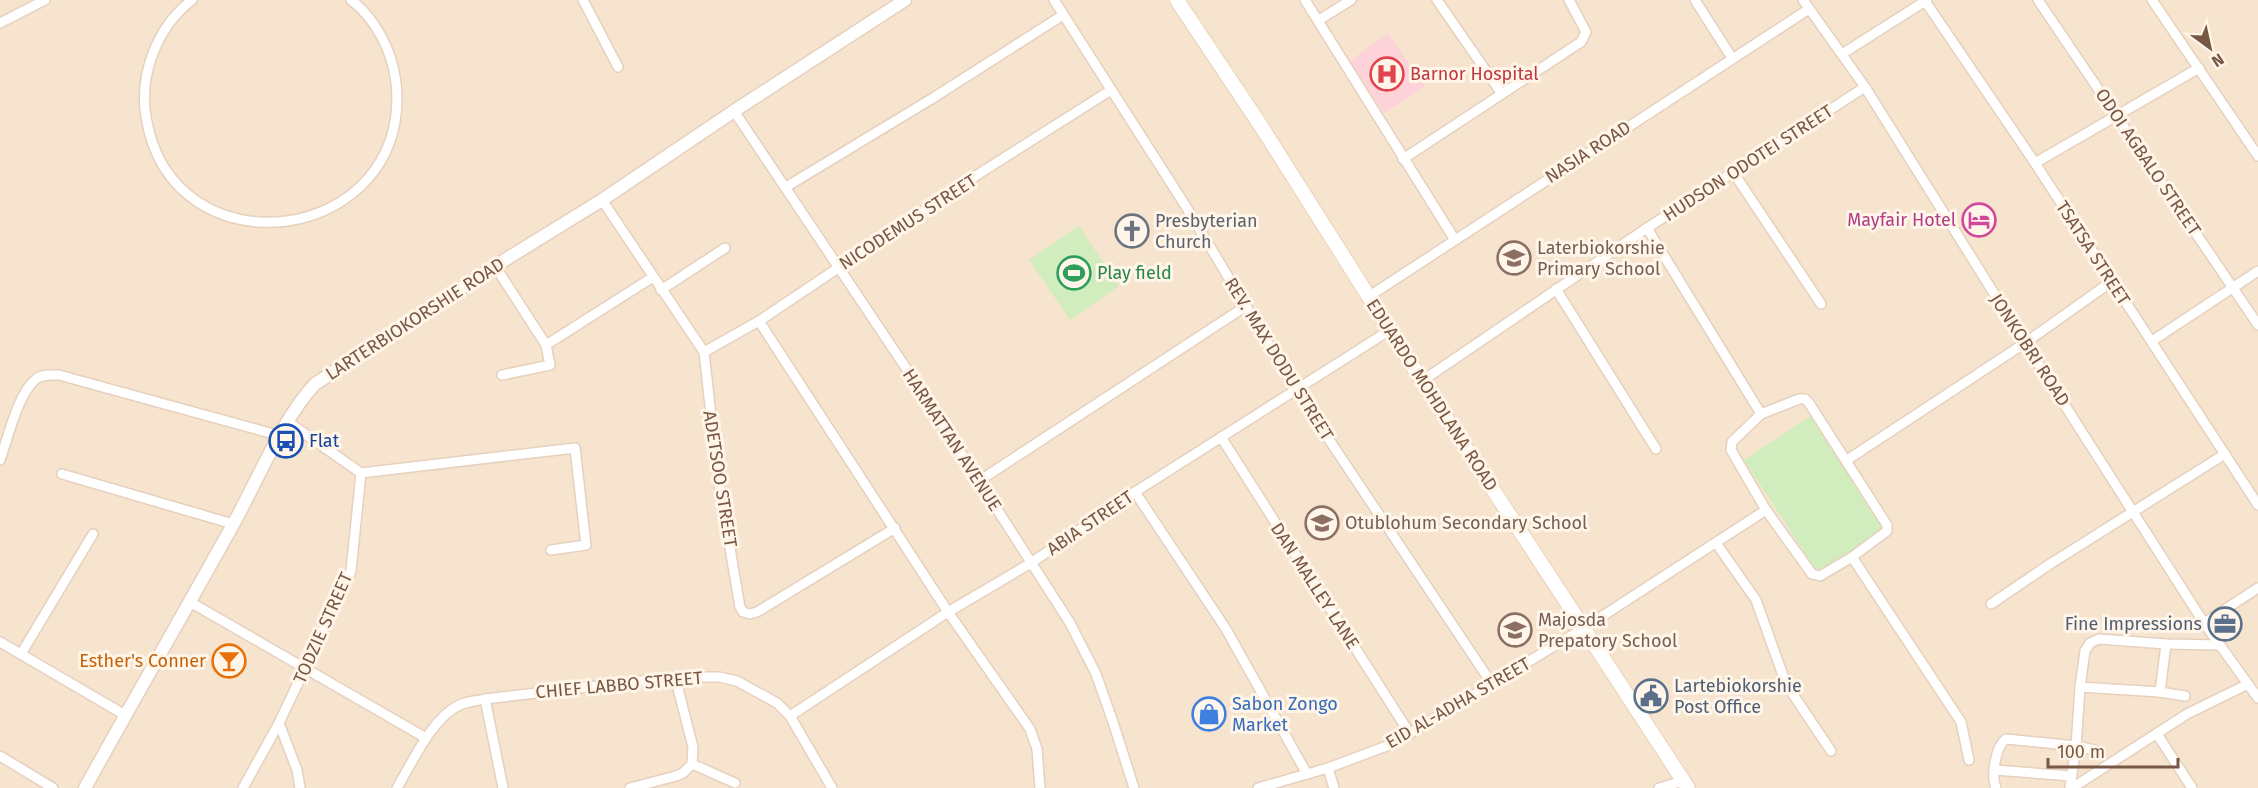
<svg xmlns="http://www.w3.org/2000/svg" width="2258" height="788" font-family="'Fira Sans',sans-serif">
<rect width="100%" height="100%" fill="#fff3e0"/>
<!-- residential -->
<rect fill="#f7e4ce" x="0" y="0" width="2258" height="788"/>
<!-- medical -->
<polygon fill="#fdd2d8" points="1388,33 1425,87 1384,113 1350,61"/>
<!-- park -->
<g fill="#d1edbe">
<polygon points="1079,226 1119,286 1070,320 1029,260"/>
<polygon points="1812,415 1886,528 1818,573 1744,460"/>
</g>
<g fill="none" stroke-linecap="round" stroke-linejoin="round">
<defs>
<g id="minor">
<path d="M192 0C157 27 139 74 146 117 172 278 413 245 396 82 392 51 376 19 351 0"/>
<polyline points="583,0 618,67"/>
<polyline points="1054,0 1185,205 1296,390 1492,684"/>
<polyline points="1305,0 1455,240"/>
<polyline points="1437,0 1502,94"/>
<polyline points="1695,0 1732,58"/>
<polyline points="1803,0 1865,87 2025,343 2204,623 2258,698"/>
<polyline points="2038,0 2258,325"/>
<polyline points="2152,0 2258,156"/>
<polyline points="1925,1 2035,163 2258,505"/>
<polyline points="1319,20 1351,0"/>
<polyline points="0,23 45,0"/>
<polyline points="1842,54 1927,0"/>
<polyline points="734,111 916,383 1070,623 1096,674 1113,722 1134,788"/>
<polyline points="1403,159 1581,42 1586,32 1569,0"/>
<polyline points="2035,163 2199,68"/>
<polyline points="1733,172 1821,304"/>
<polyline points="786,187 933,98 1063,15"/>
<polyline points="602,200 704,352 718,478 740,607 743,612 750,614 757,612 895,528"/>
<polyline points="1647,228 1761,414"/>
<polyline points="495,266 546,345 550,365 502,375"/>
<polyline points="1556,289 1656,449"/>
<polyline points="661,290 725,248"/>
<polyline points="1368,297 1809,9"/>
<polyline points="759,321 948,612 1030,729 1037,749 1040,788"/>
<polyline points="2152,341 2258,271"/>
<polyline points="546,345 653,277"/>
<polyline points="704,352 759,321 977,175 1111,90"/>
<polyline points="1422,381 1647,228 1865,87"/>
<polygon points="1799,399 1805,399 1809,403 1887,525 1887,531 1852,557 1820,576 1812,574 1766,510 1731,450 1732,442 1761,414"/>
<polyline points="288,422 361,473"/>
<polyline points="1221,437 1410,734"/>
<path d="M0 460C8 438 18 393 36 379 42 374 51 375 59 375L281 436"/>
<polyline points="1847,460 2025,343 2111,282"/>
<polyline points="361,473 575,448 586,545 551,550"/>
<polyline points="62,474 233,524"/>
<polyline points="979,481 1246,306"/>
<polyline points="1135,492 1226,629 1307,774"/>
<polyline points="1716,543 1756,600 1786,684 1831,751"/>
<polyline points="1852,557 1961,722 1969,760"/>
<polyline points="190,602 426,738"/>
<polyline points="1991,604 2050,564 2225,454"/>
<polyline points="2204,623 2258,588"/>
<polyline points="0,642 125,715"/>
<polyline points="21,654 93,534"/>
<polyline points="2080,687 2160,692 2185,696"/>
<polyline points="2160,692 2166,644"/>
<polyline points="485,699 503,788"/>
<polyline points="790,716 948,612 1031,563 1135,492 1390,330"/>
<polyline points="279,723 297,770 300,788"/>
<polyline points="2157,734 2192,788"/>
<polyline points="0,756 53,788"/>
<polyline points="692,764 735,783"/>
<polyline points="1328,768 1334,788"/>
<polyline points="1995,770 2071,776"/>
<polyline points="243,788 279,723 351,571 361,473"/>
<path d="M397 788C412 763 433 715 462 704 469 701 477 701 485 699L675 677H719L737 681 777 703 790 716 832 788"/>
<polyline points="630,788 676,776 683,773 692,764 693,747 675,677"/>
<polyline points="1258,788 1328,768 1392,744 1584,628 1766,510"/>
<polyline points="1659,788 1683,781"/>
<path d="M1996 788C1991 776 1995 747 2006 739L2076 746 2095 750"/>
<polyline points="2070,788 2076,746 2080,687 2085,651 2090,643 2099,639 2166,644 2220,645"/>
<polyline points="2072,788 2187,714 2248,684"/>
</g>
<path id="tertiary" d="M85 788C134 699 185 611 235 521 258 479 283 418 315 384L495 266 602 200 734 111 905 0"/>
<polyline id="secondary" points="1177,0 1261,126 1422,381 1688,788"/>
</defs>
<!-- minor casing -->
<use href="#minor" stroke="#e6d0be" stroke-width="12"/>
<!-- tertiary casing -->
<use href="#tertiary" stroke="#e6d0be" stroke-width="15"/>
<!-- secondary casing -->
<use href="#secondary" stroke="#ebd1bb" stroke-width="16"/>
<!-- minor -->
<use href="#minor" stroke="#fff" stroke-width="9"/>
<!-- tertiary -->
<use href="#tertiary" stroke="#fff" stroke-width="12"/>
<!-- secondary -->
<use href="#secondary" stroke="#fff" stroke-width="14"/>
</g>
<!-- icons -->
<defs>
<symbol id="hospital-ring" viewBox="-11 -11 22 22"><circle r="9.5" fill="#fff6e9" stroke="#e0444e" stroke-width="1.5"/><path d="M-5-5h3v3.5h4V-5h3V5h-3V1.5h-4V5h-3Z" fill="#e0444e"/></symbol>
<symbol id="hotel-ring" viewBox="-11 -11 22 22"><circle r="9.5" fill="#fff6e9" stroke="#d1479c" stroke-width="1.5"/><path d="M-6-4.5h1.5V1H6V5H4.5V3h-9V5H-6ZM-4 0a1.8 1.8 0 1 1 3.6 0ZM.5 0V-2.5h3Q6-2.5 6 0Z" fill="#d1479c"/></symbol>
<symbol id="church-ring" viewBox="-11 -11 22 22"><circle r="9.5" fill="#fff6e9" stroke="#6b7280" stroke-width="1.5"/><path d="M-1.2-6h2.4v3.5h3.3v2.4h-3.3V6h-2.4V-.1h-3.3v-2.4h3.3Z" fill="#6b7280"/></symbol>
<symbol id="school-ring" viewBox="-11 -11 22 22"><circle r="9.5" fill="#fff6e9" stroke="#8d6e63" stroke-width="1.5"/><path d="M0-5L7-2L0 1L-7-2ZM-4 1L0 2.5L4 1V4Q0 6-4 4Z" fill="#8d6e63"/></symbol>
<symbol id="stadium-ring" viewBox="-11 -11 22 22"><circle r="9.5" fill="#fff6e9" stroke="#2e9e5b" stroke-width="1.5"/><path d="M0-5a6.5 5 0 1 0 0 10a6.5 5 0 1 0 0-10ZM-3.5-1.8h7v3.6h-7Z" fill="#2e9e5b"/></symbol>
<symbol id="bus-ring" viewBox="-11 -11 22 22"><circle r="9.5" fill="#fff6e9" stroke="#1a4fb4" stroke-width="1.5"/><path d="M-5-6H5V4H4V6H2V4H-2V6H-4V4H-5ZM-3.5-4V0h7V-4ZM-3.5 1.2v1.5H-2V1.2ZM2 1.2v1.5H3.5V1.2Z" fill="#1a4fb4"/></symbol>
<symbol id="office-ring" viewBox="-11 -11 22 22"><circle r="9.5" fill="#fff6e9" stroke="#5c6f8a" stroke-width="1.5"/><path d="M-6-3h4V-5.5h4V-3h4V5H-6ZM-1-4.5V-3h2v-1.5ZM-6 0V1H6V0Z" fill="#5c6f8a"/></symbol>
<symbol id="bar-ring" viewBox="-11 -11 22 22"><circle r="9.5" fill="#fff6e9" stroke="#e8710a" stroke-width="1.5"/><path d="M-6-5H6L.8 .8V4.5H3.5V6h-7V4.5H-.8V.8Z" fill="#e8710a"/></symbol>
<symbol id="civic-ring" viewBox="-11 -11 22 22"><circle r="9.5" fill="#fff6e9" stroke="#5c6f8a" stroke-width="1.5"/><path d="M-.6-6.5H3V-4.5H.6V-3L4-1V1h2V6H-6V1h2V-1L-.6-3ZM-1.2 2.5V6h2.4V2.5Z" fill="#5c6f8a"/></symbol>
<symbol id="shop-ring" viewBox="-11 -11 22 22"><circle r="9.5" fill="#fff6e9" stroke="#3f7fe0" stroke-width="1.5"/><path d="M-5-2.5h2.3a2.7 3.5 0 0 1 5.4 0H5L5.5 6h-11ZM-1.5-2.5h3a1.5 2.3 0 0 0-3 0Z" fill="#3f7fe0"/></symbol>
</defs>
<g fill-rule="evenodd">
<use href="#hospital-ring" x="1368" y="55" width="38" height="38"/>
<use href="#hotel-ring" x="1960" y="201" width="38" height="38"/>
<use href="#church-ring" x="1113" y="212" width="38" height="38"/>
<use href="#school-ring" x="1495" y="239" width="38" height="38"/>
<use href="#stadium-ring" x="1055" y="254" width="38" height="38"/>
<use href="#bus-ring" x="267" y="422" width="38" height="38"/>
<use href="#school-ring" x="1303" y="504" width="38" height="38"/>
<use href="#office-ring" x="2206" y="605" width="38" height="38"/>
<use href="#school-ring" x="1496" y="611" width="38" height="38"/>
<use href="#bar-ring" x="210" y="642" width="38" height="38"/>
<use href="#civic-ring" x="1632" y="677" width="38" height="38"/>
<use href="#shop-ring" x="1190" y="695" width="38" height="38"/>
</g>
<g text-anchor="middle" stroke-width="6" stroke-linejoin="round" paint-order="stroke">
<!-- health labels -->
<g font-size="18" fill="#be3a42" stroke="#fff6e9" text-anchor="start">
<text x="1410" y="80">Barnor Hospital</text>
</g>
<!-- street labels -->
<g font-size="18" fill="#785745" stroke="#fff6e9">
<text transform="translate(1588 152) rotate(-33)" y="6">NASIA ROAD</text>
<text transform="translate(2148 162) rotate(56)" y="6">ODOI AGBALO STREET</text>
<text transform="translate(1748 163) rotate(-33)" y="6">HUDSON ODOTEI STREET</text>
<text transform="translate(908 222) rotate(-33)" y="6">NICODEMUS STREET</text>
<text transform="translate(2093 253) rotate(57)" y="6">TSATSA STREET</text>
<text transform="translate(415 319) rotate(-33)" y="6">LARTERBIOKORSHIE ROAD</text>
<text transform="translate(2030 350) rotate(57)" y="6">JONKOBRI ROAD</text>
<text transform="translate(1279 359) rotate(58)" y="6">REV. MAX DODU STREET</text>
<text transform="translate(1432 395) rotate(57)" y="6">EDUARDO MOHDLANA ROAD</text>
<text transform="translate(952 440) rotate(57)" y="6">HARMATTAN AVENUE</text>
<text transform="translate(720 479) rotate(81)" y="6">ADETSOO STREET</text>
<text transform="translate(1090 523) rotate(-34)" y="6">ABIA STREET</text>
<text transform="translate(1315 586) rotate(57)" y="6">DAN MALLEY LANE</text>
<text transform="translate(323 628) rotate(-66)" y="6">TODZIE STREET</text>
<text transform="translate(619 685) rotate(-5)" y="6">CHIEF LABBO STREET</text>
<text transform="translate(1458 703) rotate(-30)" y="6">EID AL-ADHA STREET</text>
</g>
<!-- hotel labels -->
<g font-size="18" fill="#b23c85" stroke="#fff6e9" text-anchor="end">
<text x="1956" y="226">Mayfair Hotel</text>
</g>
<!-- worship labels -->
<g font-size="18" fill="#5b616d" stroke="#fff6e9" text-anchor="start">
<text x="1155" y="227">Presbyterian<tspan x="1155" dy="21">Church</tspan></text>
</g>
<!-- education labels -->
<g font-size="18" fill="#785e54" stroke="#fff6e9" text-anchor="start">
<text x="1537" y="254">Laterbiokorshie<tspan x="1537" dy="21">Primary School</tspan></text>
<text x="1345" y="529">Otublohum Secondary School</text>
<text x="1538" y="626">Majosda<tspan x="1538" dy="21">Prepatory School</tspan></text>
</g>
<!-- leisure labels -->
<g font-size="18" fill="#27864d" stroke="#fff6e9" text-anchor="start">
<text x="1097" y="279">Play field</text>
</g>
<!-- transit labels -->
<g font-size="18" fill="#164399" stroke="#fff6e9" text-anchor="start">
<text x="309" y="447">Flat</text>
</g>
<!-- service labels -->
<g font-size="18" fill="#4e5e75" stroke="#fff6e9" text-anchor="end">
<text x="2202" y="630">Fine Impressions</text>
<text x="1674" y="692" text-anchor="start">Lartebiokorshie<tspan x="1674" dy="21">Post Office</tspan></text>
</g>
<!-- food labels -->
<g font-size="18" fill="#c56008" stroke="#fff6e9" text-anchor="end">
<text x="206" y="667">Esther's Conner</text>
</g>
<!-- shop labels -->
<g font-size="18" fill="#366cbe" stroke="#fff6e9" text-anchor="start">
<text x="1232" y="710">Sabon Zongo<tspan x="1232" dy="21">Market</tspan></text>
</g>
</g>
<!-- north arrow -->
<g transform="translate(2210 48) rotate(147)" stroke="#fff6e9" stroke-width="4.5" paint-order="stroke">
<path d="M0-4.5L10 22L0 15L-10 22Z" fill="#785745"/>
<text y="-9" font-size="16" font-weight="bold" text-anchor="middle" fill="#785745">N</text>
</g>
<!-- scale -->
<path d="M2048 758v9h130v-9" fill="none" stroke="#785745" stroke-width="3"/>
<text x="2057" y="758" font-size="18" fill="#785745" stroke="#fff6e9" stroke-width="4.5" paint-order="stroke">100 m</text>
</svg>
